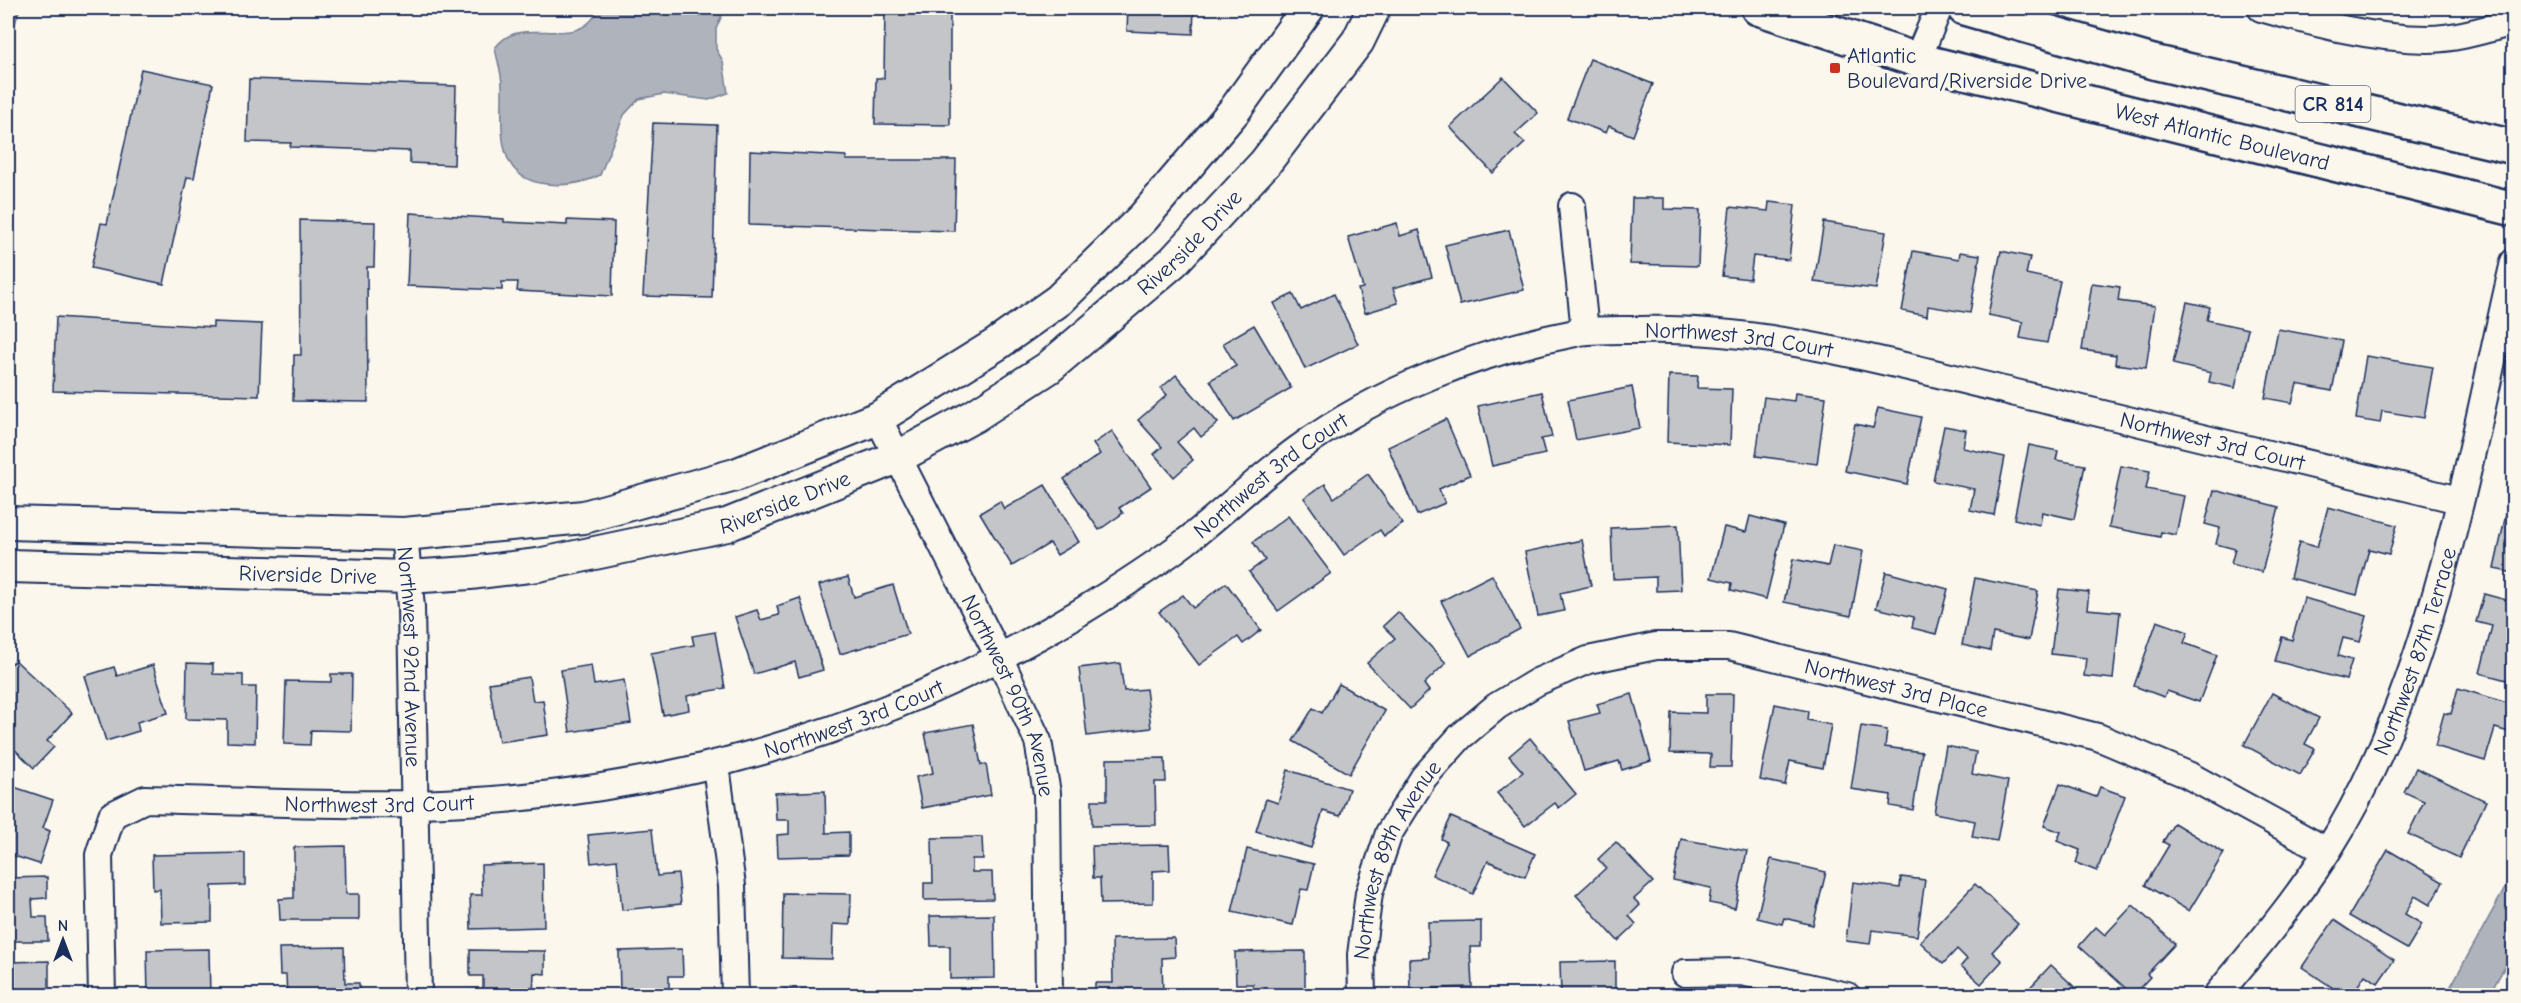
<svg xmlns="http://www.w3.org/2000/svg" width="2521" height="1003" font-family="'Comic Neue',sans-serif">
<rect width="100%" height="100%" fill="#fbf7ec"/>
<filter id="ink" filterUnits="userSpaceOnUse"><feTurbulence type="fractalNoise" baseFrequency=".0167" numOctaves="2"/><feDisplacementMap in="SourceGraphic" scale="12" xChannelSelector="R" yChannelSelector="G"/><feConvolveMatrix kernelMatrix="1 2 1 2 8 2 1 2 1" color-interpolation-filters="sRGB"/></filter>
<g filter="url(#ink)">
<!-- water -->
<g fill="#afb3bb" stroke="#747e96" stroke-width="1.5">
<polygon points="8,8 20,8 8,46"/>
<path d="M599 8H725L716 29V49L723 61 728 93 709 100 664 94 639 99 624 115 600 175C583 184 566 186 547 184 492 179 503 124 502 85 502 73 497 60 495 48 522 10 578 56 599 8Z"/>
<polygon points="2513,874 2513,952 2489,995 2446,995"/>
</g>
<!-- building -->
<g fill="#c3c5c9" stroke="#1b2f5e" stroke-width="1.5">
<polygon points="885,8 950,8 950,125 875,124 876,78 884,78"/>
<polygon points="1128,8 1194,8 1193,34 1127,31"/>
<polygon points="1590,59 1653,84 1633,136 1609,126 1606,133 1567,118"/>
<polygon points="141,69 213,84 194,178 187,177 164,284 91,268 101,223 107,224"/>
<polygon points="1503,77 1538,113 1515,134 1525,143 1493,173 1450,127"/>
<polygon points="249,79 456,86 454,165 410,163 410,151 290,147 291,143 247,142"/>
<polygon points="653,123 717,125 712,298 643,296"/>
<polygon points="750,151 846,156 846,160 956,160 954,231 749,225"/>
<polygon points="1632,198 1664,198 1664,209 1700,210 1698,266 1630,264"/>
<polygon points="1769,202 1795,205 1789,260 1753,256 1750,279 1722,276 1730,207 1768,211"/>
<polygon points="410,213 504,219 504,222 567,225 567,220 614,222 612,296 517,291 518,282 502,282 502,290 407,286"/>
<polygon points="300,220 375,222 374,267 367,267 368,402 293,401 294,355 301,355"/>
<polygon points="1824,222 1886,232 1876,289 1814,282"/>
<polygon points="1397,223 1400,236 1419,230 1432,277 1393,288 1398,303 1365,313 1358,289 1363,288 1348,237"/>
<polygon points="1509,230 1524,290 1460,305 1445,245"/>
<polygon points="1913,251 1959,259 1960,252 1980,255 1970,313 1928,306 1927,316 1902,311"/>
<polygon points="2001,251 2030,257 2026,274 2060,281 2047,343 2020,338 2023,322 1988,315"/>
<polygon points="2092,283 2120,287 2118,301 2155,306 2146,368 2115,364 2116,355 2082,350"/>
<polygon points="1293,294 1301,310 1334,294 1358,344 1305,369 1274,303"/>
<polygon points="2187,302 2210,307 2207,320 2248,329 2235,388 2209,382 2211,373 2173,364"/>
<polygon points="56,317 213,327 213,322 262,324 259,396 53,391"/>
<polygon points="1254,325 1291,388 1234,421 1210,380 1236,366 1223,343"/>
<polygon points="2278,329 2342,341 2332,391 2297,384 2292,403 2265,398"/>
<polygon points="2366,356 2433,367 2424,418 2382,411 2380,423 2356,419"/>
<polygon points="1176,375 1218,423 1201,437 1194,428 1177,442 1193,460 1174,477 1154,454 1162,447 1138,420 1167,395 1161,388"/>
<polygon points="1669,375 1698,376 1697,388 1732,389 1730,445 1667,442"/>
<polygon points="1632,387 1640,428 1576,440 1568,400"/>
<polygon points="1542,392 1552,437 1541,439 1545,454 1492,466 1478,406"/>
<polygon points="1795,393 1826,397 1817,464 1756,456 1764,397 1794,401"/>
<polygon points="1878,408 1921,417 1907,484 1845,471 1855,424 1873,428"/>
<polygon points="1446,419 1470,475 1439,489 1445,503 1417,515 1388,447"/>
<polygon points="1944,426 1966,430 1963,448 2005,457 1994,515 1970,510 1974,489 1933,481"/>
<polygon points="1112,431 1151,487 1119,508 1123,513 1099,530 1064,479 1100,454 1093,444"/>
<polygon points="2029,445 2058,451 2056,460 2085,465 2074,519 2042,512 2040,525 2014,519"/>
<polygon points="2121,466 2150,471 2146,489 2184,496 2176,535 2161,532 2160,537 2109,527"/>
<polygon points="1368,474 1403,524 1384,536 1380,530 1344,555 1304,498 1325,484 1334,498"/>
<polygon points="1045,485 1079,542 1057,555 1050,543 1012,566 980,513 1000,501 1004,509"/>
<polygon points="2214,490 2279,507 2262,572 2231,564 2235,549 2216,544 2220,528 2205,524"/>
<polygon points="2508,505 2514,506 2514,573 2494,569"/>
<polygon points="2328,507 2397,525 2389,554 2369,549 2357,595 2290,578 2299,542 2317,547"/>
<polygon points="1288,516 1331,573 1278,611 1249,572 1265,560 1253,542"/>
<polygon points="1750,516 1784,525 1766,599 1731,590 1732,583 1711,578 1724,527 1746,532"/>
<polygon points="1678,525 1681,590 1656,591 1656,577 1613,579 1611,528"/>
<polygon points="1582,540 1591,586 1560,593 1564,611 1538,616 1525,552"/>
<polygon points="1833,545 1863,551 1851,616 1784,602 1793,559 1828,566"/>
<polygon points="1886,572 1948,589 1936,634 1912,628 1914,617 1876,608"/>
<polygon points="1492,575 1520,629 1470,656 1441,601"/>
<polygon points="848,577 854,597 893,585 908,634 840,654 819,585"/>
<polygon points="1975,578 2038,591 2029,640 1993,633 1990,651 1962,645"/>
<polygon points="1226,583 1261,630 1243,644 1238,637 1199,665 1159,612 1183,595 1193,608"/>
<polygon points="2059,589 2089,592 2087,609 2120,612 2113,679 2084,676 2086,658 2051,654"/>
<polygon points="2484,594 2514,602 2514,682 2480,673 2492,626 2476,622"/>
<polygon points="800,598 823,670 799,677 795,662 754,674 735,617 757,610 761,620 779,615 777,606"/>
<polygon points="2304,598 2367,616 2360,642 2343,638 2338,656 2352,660 2346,680 2275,661 2282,637 2292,640"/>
<polygon points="1398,612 1446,663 1424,684 1429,691 1410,709 1367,663 1395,638 1383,626"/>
<polygon points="2157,621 2188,632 2184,643 2217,655 2199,702 2167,691 2164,697 2134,686"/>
<polygon points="715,632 725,688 687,696 689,710 663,715 651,653 694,645 692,636"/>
<polygon points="15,660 72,713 47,741 54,747 34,768 8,743 8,667"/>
<polygon points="187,663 213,664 213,674 243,675 243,687 256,687 255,743 227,742 227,720 186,719"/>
<polygon points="1120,663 1124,691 1146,689 1151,728 1087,736 1079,668"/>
<polygon points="153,665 168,713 137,722 139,731 106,741 85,676 114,667 117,676"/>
<polygon points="591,665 594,685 624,680 631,723 570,732 561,670"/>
<polygon points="331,674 352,674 351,731 311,730 310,745 284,744 286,681 331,682"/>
<polygon points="529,677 533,701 543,700 548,735 499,742 489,683"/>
<polygon points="1339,684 1385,711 1349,774 1293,741 1313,708 1322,713"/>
<polygon points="2458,688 2514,705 2512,733 2495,728 2485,761 2435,746 2444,713 2451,714"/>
<polygon points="2272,693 2319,718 2305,744 2315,749 2300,775 2244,745"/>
<polygon points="1632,694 1651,761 1622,770 1619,761 1584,771 1569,721 1600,713 1597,704"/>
<polygon points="1706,694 1733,694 1731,767 1710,767 1711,754 1670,753 1671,712 1706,713"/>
<polygon points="1775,704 1808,711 1807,720 1831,725 1823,768 1790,761 1785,785 1760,780"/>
<polygon points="973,724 981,765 986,764 991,795 922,808 916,777 933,773 925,733"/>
<polygon points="1861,726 1887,730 1885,747 1922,752 1913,810 1890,806 1891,795 1851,789"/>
<polygon points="1530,738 1576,794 1559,808 1555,803 1525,826 1497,793 1523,772 1509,756"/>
<polygon points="1946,746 1976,752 1972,774 2008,781 1997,841 1972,837 1975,821 1934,813"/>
<polygon points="1165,758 1166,782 1155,782 1156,825 1092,826 1092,800 1107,800 1107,759"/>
<polygon points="2416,768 2486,801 2459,858 2408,834 2424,801 2404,792"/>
<polygon points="1288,770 1349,789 1340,816 1323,811 1311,848 1256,831 1266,799 1278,803"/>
<polygon points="2060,784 2096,797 2100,787 2125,796 2097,871 2076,863 2080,850 2057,841 2061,832 2044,826"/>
<polygon points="8,785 53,800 43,828 50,831 39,864 8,854"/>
<polygon points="825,791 826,833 849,832 849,855 778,857 777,835 789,834 789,820 776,820 775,793"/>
<polygon points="1451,817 1535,854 1525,877 1488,861 1473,894 1432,875 1447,842 1441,839"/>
<polygon points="2174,823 2224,853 2189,911 2145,885 2169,845 2163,842"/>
<polygon points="652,829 657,876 678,874 681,904 622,910 617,860 591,863 588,835"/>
<polygon points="982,837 983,859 972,859 972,872 992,872 993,899 924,900 924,883 933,883 932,838"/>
<polygon points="1681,839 1747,851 1735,908 1709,903 1711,888 1673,880"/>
<polygon points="1616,842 1653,882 1634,899 1640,905 1629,916 1636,924 1618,941 1576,895 1606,868 1598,859"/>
<polygon points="1169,845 1170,870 1153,871 1153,903 1101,904 1100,878 1093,878 1092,846"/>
<polygon points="345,846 346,894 359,894 359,920 280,920 279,899 294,898 294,847"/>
<polygon points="1247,849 1314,864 1308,890 1301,889 1293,925 1232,912"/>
<polygon points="2388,850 2443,882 2430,905 2415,896 2405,914 2422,924 2407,949 2349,916"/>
<polygon points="245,853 245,885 212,886 212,922 161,923 160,889 153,890 152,855"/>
<polygon points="1771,859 1826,872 1813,925 1784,918 1782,924 1757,918"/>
<polygon points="543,863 544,927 471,929 470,895 482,895 481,865"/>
<polygon points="47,877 47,898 32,899 33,917 47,917 48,941 8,941 8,878"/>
<polygon points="1901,877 1925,880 1917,936 1872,930 1870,944 1846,941 1853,882 1900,888"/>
<polygon points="1975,884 2018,924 1992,952 2002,961 1981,984 1961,966 1967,959 1957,949 1943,964 1920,942"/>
<polygon points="783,893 851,894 850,925 833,924 832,959 782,958"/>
<polygon points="2133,905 2175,944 2147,974 2150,977 2133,995 2079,946 2096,927 2105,935"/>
<polygon points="994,915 995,978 950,979 950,946 931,946 930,916"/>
<polygon points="2334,920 2394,960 2378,983 2365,975 2351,996 2345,996 2302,967"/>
<polygon points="1481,921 1481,947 1470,947 1472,987 1410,989 1409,959 1429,958 1428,922"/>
<polygon points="1174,938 1175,957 1162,958 1163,996 1095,996 1095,983 1113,983 1112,939"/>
<polygon points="344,947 345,983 359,983 360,996 287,996 286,975 280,975 279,948"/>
<polygon points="209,949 210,996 148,996 147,950"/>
<polygon points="682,949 683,976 669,976 669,992 682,992 683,996 608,996 608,992 620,992 619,951"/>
<polygon points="470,950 545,951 545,974 534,973 533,996 471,996 471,990 483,990 483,976 470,976"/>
<polygon points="1305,951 1305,996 1253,996 1253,984 1236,984 1235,952"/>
<polygon points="49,961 49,994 8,996 8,962"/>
<polygon points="1615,961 1615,996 1561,996 1560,962"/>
<polygon points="2051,965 2084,996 2022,996"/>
<polygon points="784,989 856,990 856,996 784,996"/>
</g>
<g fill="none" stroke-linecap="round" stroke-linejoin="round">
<defs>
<g id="minor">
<path d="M2261 8C2314 23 2372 39 2428 39 2456 39 2487 29 2514 22"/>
<polyline points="1917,60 1939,8"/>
<polyline points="1572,206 1585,331"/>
<path id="s1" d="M878 418 999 657 1038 741 1047 793 1049 996"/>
<path id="s2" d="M404 534 411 607 418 996"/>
<polyline points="716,766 732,886 735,996"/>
<polyline points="1685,973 1742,972 1847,996"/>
<path id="s3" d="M102 996 99 855 112 815 145 799C235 801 326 806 416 804 651 798 881 734 1082 611 1116 590 1152 567 1184 543 1223 513 1258 478 1298 449 1380 389 1481 351 1580 332 1600 329 1621 330 1641 330 1768 327 1894 364 2016 393 2164 429 2311 464 2459 500"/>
<path id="s4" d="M1362 996 1361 955 1369 893 1389 833 1424 777 1460 737 1497 706 1537 682 1588 660 1656 646H1729L2098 737 2188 775 2327 851"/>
<path id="s5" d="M2216 996C2255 950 2294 903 2327 852 2434 683 2469 456 2514 262"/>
</g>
<g id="tertiary">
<polyline points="8,523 404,534 584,517 735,475 878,418 997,344 1059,300 1143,218 1234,111 1308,8"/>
<path id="s6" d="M8 566 408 577 470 573 538 565 727 525 900 456 974 416 1048 368 1173 262 1265 163 1358 41 1374 8"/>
</g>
<g id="primary">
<path id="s7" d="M1758 8 1917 60 2514 209"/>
<polyline points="1964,8 2153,62 2514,147"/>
</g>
</defs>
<!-- minor casing -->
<use href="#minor" stroke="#1b2f5e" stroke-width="30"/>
<!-- tertiary casing -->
<use href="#tertiary" stroke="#1b2f5e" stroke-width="36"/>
<!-- primary casing -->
<use href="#primary" stroke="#1b2f5e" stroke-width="38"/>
<!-- minor -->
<use href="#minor" stroke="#fbf7ec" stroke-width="26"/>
<!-- tertiary -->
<use href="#tertiary" stroke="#fbf7ec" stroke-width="32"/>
<!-- primary -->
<use href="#primary" stroke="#fbf7ec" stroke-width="33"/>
</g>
</g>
<!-- markers -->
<rect fill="#c8321e" stroke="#fbf7ec" stroke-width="2" x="1829" y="62" width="12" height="12" rx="3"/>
<g text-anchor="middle" stroke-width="6" stroke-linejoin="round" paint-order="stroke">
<!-- shield labels -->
<rect fill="#fbf7ec" stroke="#5e6b89" stroke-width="1.5" x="2295.5" y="86" width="75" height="36" rx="4.5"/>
<g font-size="21" font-weight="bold" fill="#1b2f5e">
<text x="2333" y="111">CR 814</text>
</g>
<!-- poi labels -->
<g font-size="22" fill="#1b2f5e" stroke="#fbf7ec" text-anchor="start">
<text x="1847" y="63">Atlantic<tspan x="1847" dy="25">Boulevard/Riverside Drive</tspan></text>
</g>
<!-- street labels -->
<g font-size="22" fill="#1b2f5e" stroke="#fbf7ec">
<text dy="8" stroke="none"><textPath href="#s7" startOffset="482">West Atlantic Boulevard</textPath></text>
<text dy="8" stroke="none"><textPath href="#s6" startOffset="1272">Riverside Drive</textPath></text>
<text dy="8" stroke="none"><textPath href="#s3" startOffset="1930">Northwest 3rd Court</textPath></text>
<text dy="8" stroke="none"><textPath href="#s3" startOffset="2415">Northwest 3rd Court</textPath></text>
<text dy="8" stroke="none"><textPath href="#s3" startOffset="1425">Northwest 3rd Court</textPath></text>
<text dy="8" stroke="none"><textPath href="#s6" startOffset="786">Riverside Drive</textPath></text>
<text dy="8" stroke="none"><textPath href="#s6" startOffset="300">Riverside Drive</textPath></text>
<text dy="8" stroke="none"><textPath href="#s5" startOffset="402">Northwest 87th Terrace</textPath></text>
<text dy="8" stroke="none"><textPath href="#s2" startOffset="123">Northwest 92nd Avenue</textPath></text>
<text dy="8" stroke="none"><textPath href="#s4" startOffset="752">Northwest 3rd Place</textPath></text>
<text dy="8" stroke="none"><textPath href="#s1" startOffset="308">Northwest 90th Avenue</textPath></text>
<text dy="8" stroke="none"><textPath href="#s3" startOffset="939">Northwest 3rd Court</textPath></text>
<text dy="8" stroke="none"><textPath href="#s3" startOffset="454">Northwest 3rd Court</textPath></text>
<text dy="8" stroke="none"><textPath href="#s4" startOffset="144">Northwest 89th Avenue</textPath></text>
</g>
</g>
<!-- margin -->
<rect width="2521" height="1003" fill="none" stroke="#fbf7ec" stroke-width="30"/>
<rect x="15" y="15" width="2491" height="973" fill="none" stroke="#1b2f5e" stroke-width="2" filter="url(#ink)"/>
<!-- north arrow -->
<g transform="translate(63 940)" stroke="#fbf7ec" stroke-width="4.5" paint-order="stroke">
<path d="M0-4.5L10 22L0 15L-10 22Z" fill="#1b2f5e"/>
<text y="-9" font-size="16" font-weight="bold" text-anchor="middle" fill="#1b2f5e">N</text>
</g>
</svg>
